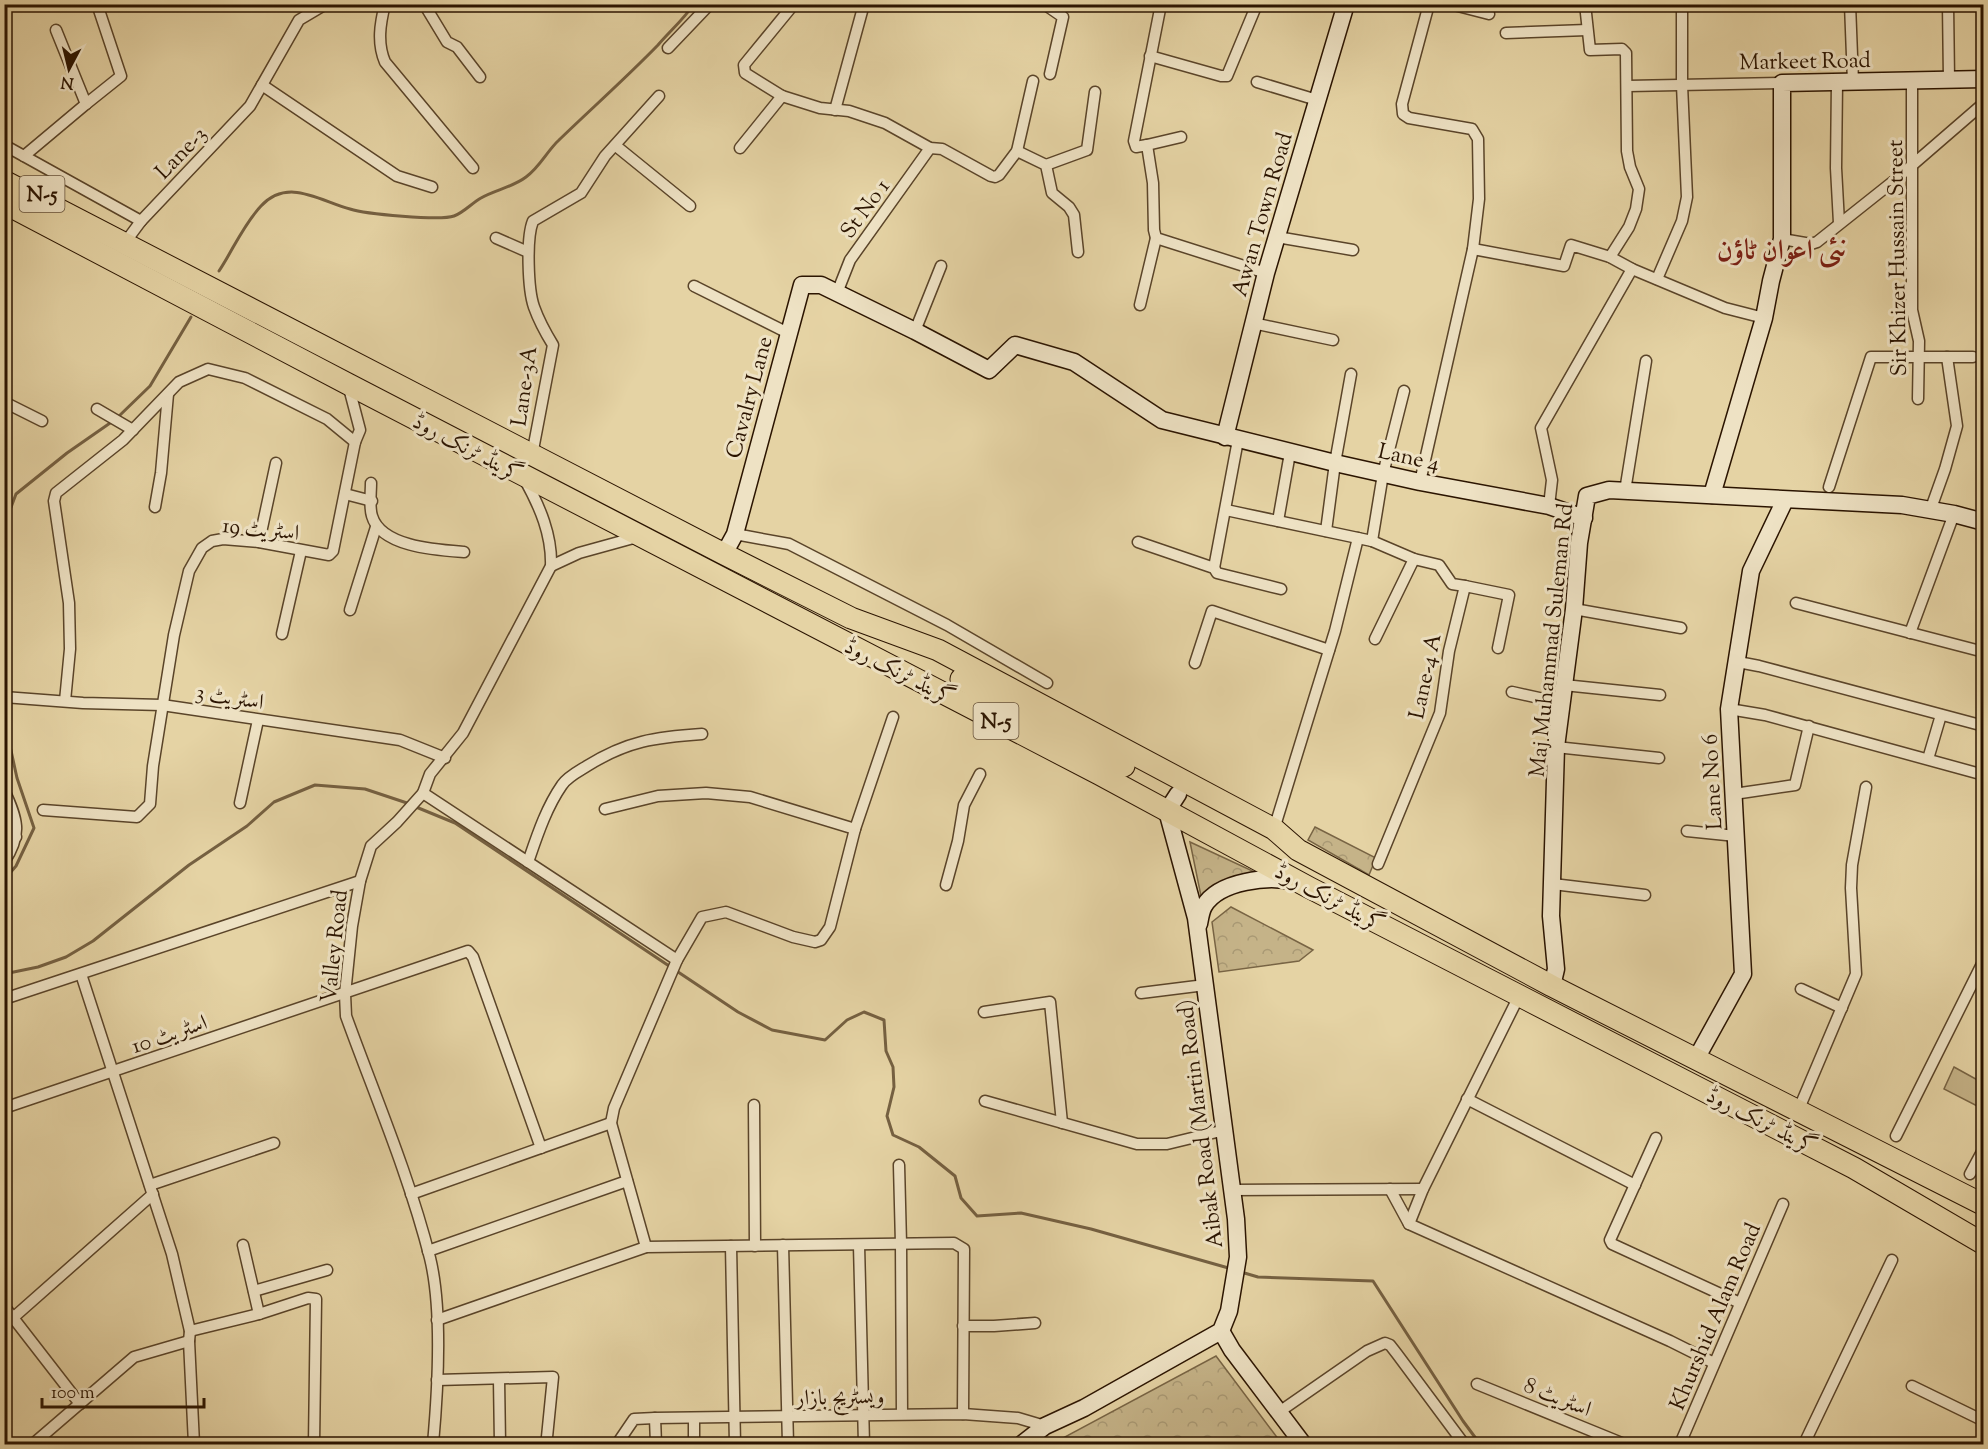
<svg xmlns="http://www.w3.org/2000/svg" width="1988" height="1449" font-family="'Sorts Mill Goudy',Amiri,serif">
<defs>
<pattern id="park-crowns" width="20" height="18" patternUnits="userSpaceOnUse" patternTransform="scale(1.5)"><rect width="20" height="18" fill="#c5b388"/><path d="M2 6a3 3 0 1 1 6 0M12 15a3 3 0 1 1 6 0" fill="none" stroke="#a99974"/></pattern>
</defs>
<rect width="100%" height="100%" fill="#e5d3a4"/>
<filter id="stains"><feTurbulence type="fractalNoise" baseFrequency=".00333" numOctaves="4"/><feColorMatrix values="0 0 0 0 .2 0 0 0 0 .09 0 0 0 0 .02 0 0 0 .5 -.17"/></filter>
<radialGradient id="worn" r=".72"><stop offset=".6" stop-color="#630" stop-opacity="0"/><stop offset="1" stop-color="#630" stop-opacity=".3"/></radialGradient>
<!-- park -->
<g fill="url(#park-crowns)" stroke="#786444" stroke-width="1.5">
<polygon points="1315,827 1376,858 1369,875 1308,840"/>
<polygon points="1190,842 1259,874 1202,901"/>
<polygon points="1231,907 1313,950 1299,961 1219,972 1212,922"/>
<polygon points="1216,1356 1282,1444 1063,1444 1061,1439"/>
</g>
<!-- pitch -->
<polygon fill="#c5b388" stroke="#786444" stroke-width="1.5" points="1954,1067 1983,1083 1983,1104 1981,1108 1944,1089"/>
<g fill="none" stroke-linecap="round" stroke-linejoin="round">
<!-- stream -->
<g stroke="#756041" stroke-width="3">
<path d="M219 271C233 250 243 225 261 206 288 177 320 201 350 209 365 214 440 221 454 216 463 213 472 203 481 198 495 190 513 187 526 177 540 167 547 151 559 140 592 108 626 78 658 45 670 31 683 20 694 4"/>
<polyline points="118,417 150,386 191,317"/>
<polyline points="4,558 10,539 10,510 16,494 67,453 113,421"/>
<polyline points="4,658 10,695"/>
<polyline points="416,807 455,823 738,1012 772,1030 825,1040 847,1020 864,1012 884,1020 886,1051 893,1067 894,1087 887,1116 893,1135 919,1147 955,1176 961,1198 977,1216 1021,1213 1091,1229 1232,1269"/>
<polyline points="4,880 16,866 34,828 17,778 10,746 10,701"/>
<polyline points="4,974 38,967 66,957 93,941 189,865 247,826 274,802 315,785 365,789 410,804"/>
<polyline points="1241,1272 1258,1277 1373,1281 1463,1421 1480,1444"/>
</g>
<defs>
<g id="street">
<path d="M385 4C380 24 377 43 385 62L473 168"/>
<polyline points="424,4 447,42 457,47 480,77"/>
<polyline points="794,4 744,65 745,73 782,96 820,108 849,111 885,123 930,148 942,149 991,176 995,177 999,175 1017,151 1033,81"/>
<polyline points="1044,4 1063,17 1050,74"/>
<polyline points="1161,4 1134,141 1136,147 1147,145 1153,183 1154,230 1156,238 1266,273"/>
<polyline points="1450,4 1489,14"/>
<polyline points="1585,4 1590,50 1622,49 1626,53 1627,151 1630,167 1639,189 1636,209 1629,227 1610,257"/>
<polyline points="1850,4 1853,82"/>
<polyline points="1948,4 1949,80"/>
<polyline points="56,30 86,104"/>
<polyline points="1506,33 1587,30"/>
<polyline points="668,48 710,4"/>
<polyline points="1150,56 1221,76 1227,76 1257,4"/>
<polyline points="1912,80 1912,310 1919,341 1918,399"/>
<polyline points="1257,82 1317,100"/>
<polyline points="1837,82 1836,168 1839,223"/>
<polyline points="262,85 397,176 432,187"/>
<polyline points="1628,86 1782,83"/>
<polyline points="835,110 864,4"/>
<polyline points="4,145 141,221"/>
<polyline points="1147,145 1181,137"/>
<polyline points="616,146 690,206"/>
<polyline points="740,148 782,96"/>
<polyline points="1017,151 1046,165 1052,193 1069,207 1074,215 1078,252"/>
<polyline points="24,156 86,104 121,76 97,4"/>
<polyline points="1046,165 1087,150 1095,92"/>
<polyline points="1277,237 1353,250"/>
<polyline points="496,238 528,252"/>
<polyline points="1782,239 1811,244 1817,242 1895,180 1984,103"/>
<polyline points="124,244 141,221 250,106 299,20 326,4"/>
<polyline points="1473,249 1564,266 1571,245 1610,257 1632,269 1725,308 1764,318"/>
<polyline points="1657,279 1682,221 1687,197 1682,85 1682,4"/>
<polyline points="694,286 788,333"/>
<polyline points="837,293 850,260 930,148"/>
<polyline points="1140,305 1156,238"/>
<polyline points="1253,323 1333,340"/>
<polyline points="915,331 941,266"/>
<polyline points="4,402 42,421"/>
<polyline points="97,409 133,430"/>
<path d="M532 455 553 345C545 332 539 321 534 307 528 290 526 238 533 221L581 193 605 156 659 96"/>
<polyline points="1420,482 1473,249 1479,199 1478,139 1472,129 1409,118 1403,114 1402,104 1429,4"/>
<path d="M371 483C371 493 369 507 372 516 381 547 437 550 464 552"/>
<polyline points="1829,487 1871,357 1973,357"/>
<polyline points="1625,491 1646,361"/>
<polyline points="345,494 372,501"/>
<polyline points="1549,506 1552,480 1541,428 1632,269"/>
<polyline points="155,507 161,473 168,394"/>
<polyline points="1226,510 1372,541 1414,559 1439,565 1452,584 1465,586"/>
<polyline points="1930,511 1945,469 1957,426 1947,357"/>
<polyline points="1278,521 1290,453"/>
<polyline points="1326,531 1335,463 1351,374"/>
<polyline points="735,534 789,544 947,625 1047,683"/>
<polyline points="1372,541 1383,474 1404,391"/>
<polyline points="259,542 276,463"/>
<polyline points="1138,542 1214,568 1217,573 1281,589"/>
<polyline points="551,566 579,553 637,537"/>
<polyline points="1214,568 1238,440"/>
<polyline points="1796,603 1984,652"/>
<polyline points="1574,609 1681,628"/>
<polyline points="350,610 376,527"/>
<polyline points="1910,633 1954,514"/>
<polyline points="282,634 301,551"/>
<polyline points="1375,639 1414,559"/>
<polyline points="1738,662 1759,666 1984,726"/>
<polyline points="1195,663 1212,611 1329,650"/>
<polyline points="1564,685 1660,695"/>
<polyline points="1512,692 1562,703"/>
<polyline points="4,697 83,703 162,705 400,740 445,758"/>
<polyline points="65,701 70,649 69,603 54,501 56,493 123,440 179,382 208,369 245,378 327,419 355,442 360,430 348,384"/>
<polyline points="1729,709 1765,715 1984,775"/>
<polyline points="1556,747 1659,758"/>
<polyline points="1928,759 1941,715"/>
<path d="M4 790C17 818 23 834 4 862"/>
<polyline points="423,793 677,960"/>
<polyline points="1734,794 1795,785 1809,726"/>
<polyline points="240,803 258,720"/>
<polyline points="605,809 658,796 706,793 750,797 855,829"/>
<polyline points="43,810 137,817 150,804 153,766 174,635 189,571 202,548 212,541 223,539 259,542 329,555 333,551 355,442"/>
<polyline points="1983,811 1984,811"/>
<polyline points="1274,829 1335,631 1358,538"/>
<polyline points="4,830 16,837"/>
<polyline points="1687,831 1736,836"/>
<path d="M528 862C537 836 546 808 562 785 567 777 579 771 587 766 627 741 656 737 702 734"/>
<polyline points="1378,864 1440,713 1449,651 1465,586 1509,595 1498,648"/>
<polyline points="1553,884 1645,895"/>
<polyline points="946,885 958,841 964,805 980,774"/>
<polyline points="81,974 172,1254 190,1331 189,1341 194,1444"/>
<polyline points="1801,989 1842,1008"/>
<polyline points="1141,993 1205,985"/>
<polyline points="4,999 360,881"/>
<polyline points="984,1012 1050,1002 1062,1123"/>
<polyline points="1467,1099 1635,1185"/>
<polyline points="985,1101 1137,1144 1167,1144 1225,1130"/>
<polyline points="754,1105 755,1246"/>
<polyline points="4,1108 468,951 473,957 541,1148"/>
<polyline points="1798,1111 1856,974 1851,888 1852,865 1866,787"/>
<polyline points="1896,1136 1984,960"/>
<polyline points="1656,1138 1610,1240 1612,1244 1740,1303"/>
<polyline points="899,1165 901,1244 902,1414"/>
<polyline points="1970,1174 1984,1148"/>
<polyline points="150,1185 274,1143"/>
<polyline points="1390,1189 1409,1224 1670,1341 1714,1363"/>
<polyline points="1233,1190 1423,1189"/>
<polyline points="411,1194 611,1123"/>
<polyline points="1409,1224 1423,1189 1520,994"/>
<polyline points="243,1245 259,1314"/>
<polyline points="783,1245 788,1444"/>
<polyline points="859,1245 864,1444"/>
<polyline points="731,1246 735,1444"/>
<polyline points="646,1247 611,1123 614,1108 677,960 702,917 726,912 793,937 815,942 821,940 830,927 855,829 893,717"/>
<polyline points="428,1251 627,1181"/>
<polyline points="254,1291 327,1270"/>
<polyline points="4,1306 80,1404"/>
<polyline points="14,1317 153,1194"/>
<polyline points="437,1320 646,1247 954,1243 964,1249 963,1414"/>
<polyline points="963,1326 994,1326 1035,1323"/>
<polyline points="190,1331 259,1314 308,1298 316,1299 314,1444"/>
<polyline points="499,1379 500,1444"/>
<polyline points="437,1380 553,1377 547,1437 548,1444"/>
<polyline points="1477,1384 1624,1444"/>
<polyline points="1912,1386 1984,1421"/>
<polyline points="1279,1412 1367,1351 1385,1343 1390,1345 1397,1354 1464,1444"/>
<polyline points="655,1418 656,1444"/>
<polyline points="694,1418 694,1444"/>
<polyline points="33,1444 134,1357 189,1341"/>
<path d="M433 1444C438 1389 443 1311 430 1258 409 1175 375 1096 346 1016L345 994 352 926 360 881 371 846 397 822 423 793 430 774 463 733 551 566C552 535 540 507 525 480"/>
<polyline points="617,1444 634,1419 655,1418 963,1414 1018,1418 1045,1426"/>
<polyline points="1680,1444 1783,1204"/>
<polyline points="1804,1444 1892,1260"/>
</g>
<g id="secondary">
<polyline points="1225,437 1266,273 1346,4"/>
<polyline points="1712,495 1764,318 1771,281 1782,239 1782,83 1984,79"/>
<polyline points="724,554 735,534 802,285 821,285 915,331 989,370 1015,345 1074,362 1162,420 1335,463 1420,482 1549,506 1584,518"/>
<path d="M1199 924C1200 919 1201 911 1204 906 1219 881 1269 875 1295 882"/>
<polyline points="1552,986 1556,969 1551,916 1556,747 1574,609 1579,543 1587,496 1609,490 1902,505 1954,514 1984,522"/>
<polyline points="1696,1059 1743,974 1729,709 1751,571 1785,500"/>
<polyline points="1221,1331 1232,1350 1303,1444"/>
<polyline points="1022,1444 1045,1426 1084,1408 1221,1331 1229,1311 1238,1257 1236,1219 1196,918 1167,811 1178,794"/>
</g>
<g id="highway">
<polyline points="4,181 724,554 851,618 938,650 1274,829 1298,850 1552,986 1984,1205"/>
<polyline points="4,203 348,384 1099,774 1310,888 1854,1168 1984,1244"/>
<polyline points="961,679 1029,717 1124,766"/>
</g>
</defs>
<!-- street casing -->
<use href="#street" stroke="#5a4429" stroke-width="13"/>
<!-- secondary casing -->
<use href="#secondary" stroke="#2b1400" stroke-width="19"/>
<!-- highway casing -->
<use href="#highway" stroke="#2b1400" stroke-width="23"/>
<!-- street -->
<use href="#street" stroke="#eee2c4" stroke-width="10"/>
<!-- secondary -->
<use href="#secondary" stroke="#eee2c4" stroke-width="16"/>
<!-- highway -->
<use href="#highway" stroke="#e5d3a4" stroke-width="21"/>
</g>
<g text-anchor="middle" stroke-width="6" stroke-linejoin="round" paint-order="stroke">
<!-- shield labels -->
<g fill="#eee2c4" stroke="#66523b" stroke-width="1.5">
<rect x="19.5" y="176" width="45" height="36" rx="4.5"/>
<rect x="973.5" y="703" width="45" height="36" rx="4.5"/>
</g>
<g font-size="21" font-weight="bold" fill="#2b1400">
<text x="42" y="201">N-5</text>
<text x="996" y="728">N-5</text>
</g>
<!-- street labels -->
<g font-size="22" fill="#2b1400" stroke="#eee2c4">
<text transform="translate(1805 60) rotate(-1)" y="8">Markeet Road</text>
<text transform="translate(180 152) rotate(-46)" y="8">Lane-3</text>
<text transform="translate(864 208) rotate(-54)" y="8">St No 1</text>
<text transform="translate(1261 214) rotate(-74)" y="8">Awan Town Road</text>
<text transform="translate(1896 258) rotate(-91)" y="8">Sir Khizer Hussain Street</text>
<text transform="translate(523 386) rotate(-82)" y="8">Lane-3A</text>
<text transform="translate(748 397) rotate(-75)" y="8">Cavalry Lane</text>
<text transform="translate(468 447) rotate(28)" y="8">گرینڈ ٹرنک روڈ</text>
<text transform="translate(1409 456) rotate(12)" y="8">Lane 4</text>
<text transform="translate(261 528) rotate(6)" y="8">اسٹریٹ 19</text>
<text transform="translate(1550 640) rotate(-84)" y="8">Maj Muhammad Suleman Rd</text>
<text transform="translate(900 671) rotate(27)" y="8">گرینڈ ٹرنک روڈ</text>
<text transform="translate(1424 676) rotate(-78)" y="8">Lane-4 A</text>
<text transform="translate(230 696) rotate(9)" y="8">اسٹریٹ 3</text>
<text transform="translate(1711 782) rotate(-93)" y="8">Lane No 6</text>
<text transform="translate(1330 897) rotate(28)" y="8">گرینڈ ٹرنک روڈ</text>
<text transform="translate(333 946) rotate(-84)" y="8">Valley Road</text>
<text transform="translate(169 1033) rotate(-19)" y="8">اسٹریٹ 10</text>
<text transform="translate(1762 1120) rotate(27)" y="8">گرینڈ ٹرنک روڈ</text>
<text transform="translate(1199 1124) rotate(-97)" y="8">Aibak Road (Martin Road)</text>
<text transform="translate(1714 1316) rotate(-67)" y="8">Khurshid Alam Road</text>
<text transform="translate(840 1396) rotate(-1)" y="8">ویسٹریج بازار</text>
<text transform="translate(1558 1396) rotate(22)" y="8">اسٹریٹ 8</text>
</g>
<!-- district labels -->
<g font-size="28" font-weight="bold" fill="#7a1f14" stroke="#eee2c4">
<text x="1782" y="259">نئی اعوان ٹاؤن</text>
</g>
</g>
<!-- margin -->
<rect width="1988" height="1449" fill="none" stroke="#e5d3a4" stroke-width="24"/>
<rect x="6" y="6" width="1976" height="1437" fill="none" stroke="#2b1400" stroke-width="3"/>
<rect x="12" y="12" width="1964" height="1425" fill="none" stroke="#2b1400" stroke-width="1.5"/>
<!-- north arrow -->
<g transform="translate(69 69) rotate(187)" stroke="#eee2c4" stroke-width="4.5" paint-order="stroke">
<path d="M0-4.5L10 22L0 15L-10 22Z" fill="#2b1400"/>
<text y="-9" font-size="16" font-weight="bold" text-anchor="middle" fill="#2b1400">N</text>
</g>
<!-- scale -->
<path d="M42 1398v9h162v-9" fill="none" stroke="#2b1400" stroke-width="3"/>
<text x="51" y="1398" font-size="18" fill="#2b1400" stroke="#eee2c4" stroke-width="4.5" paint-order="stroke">100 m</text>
<rect width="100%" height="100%" filter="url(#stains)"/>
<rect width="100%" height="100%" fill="url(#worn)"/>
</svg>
